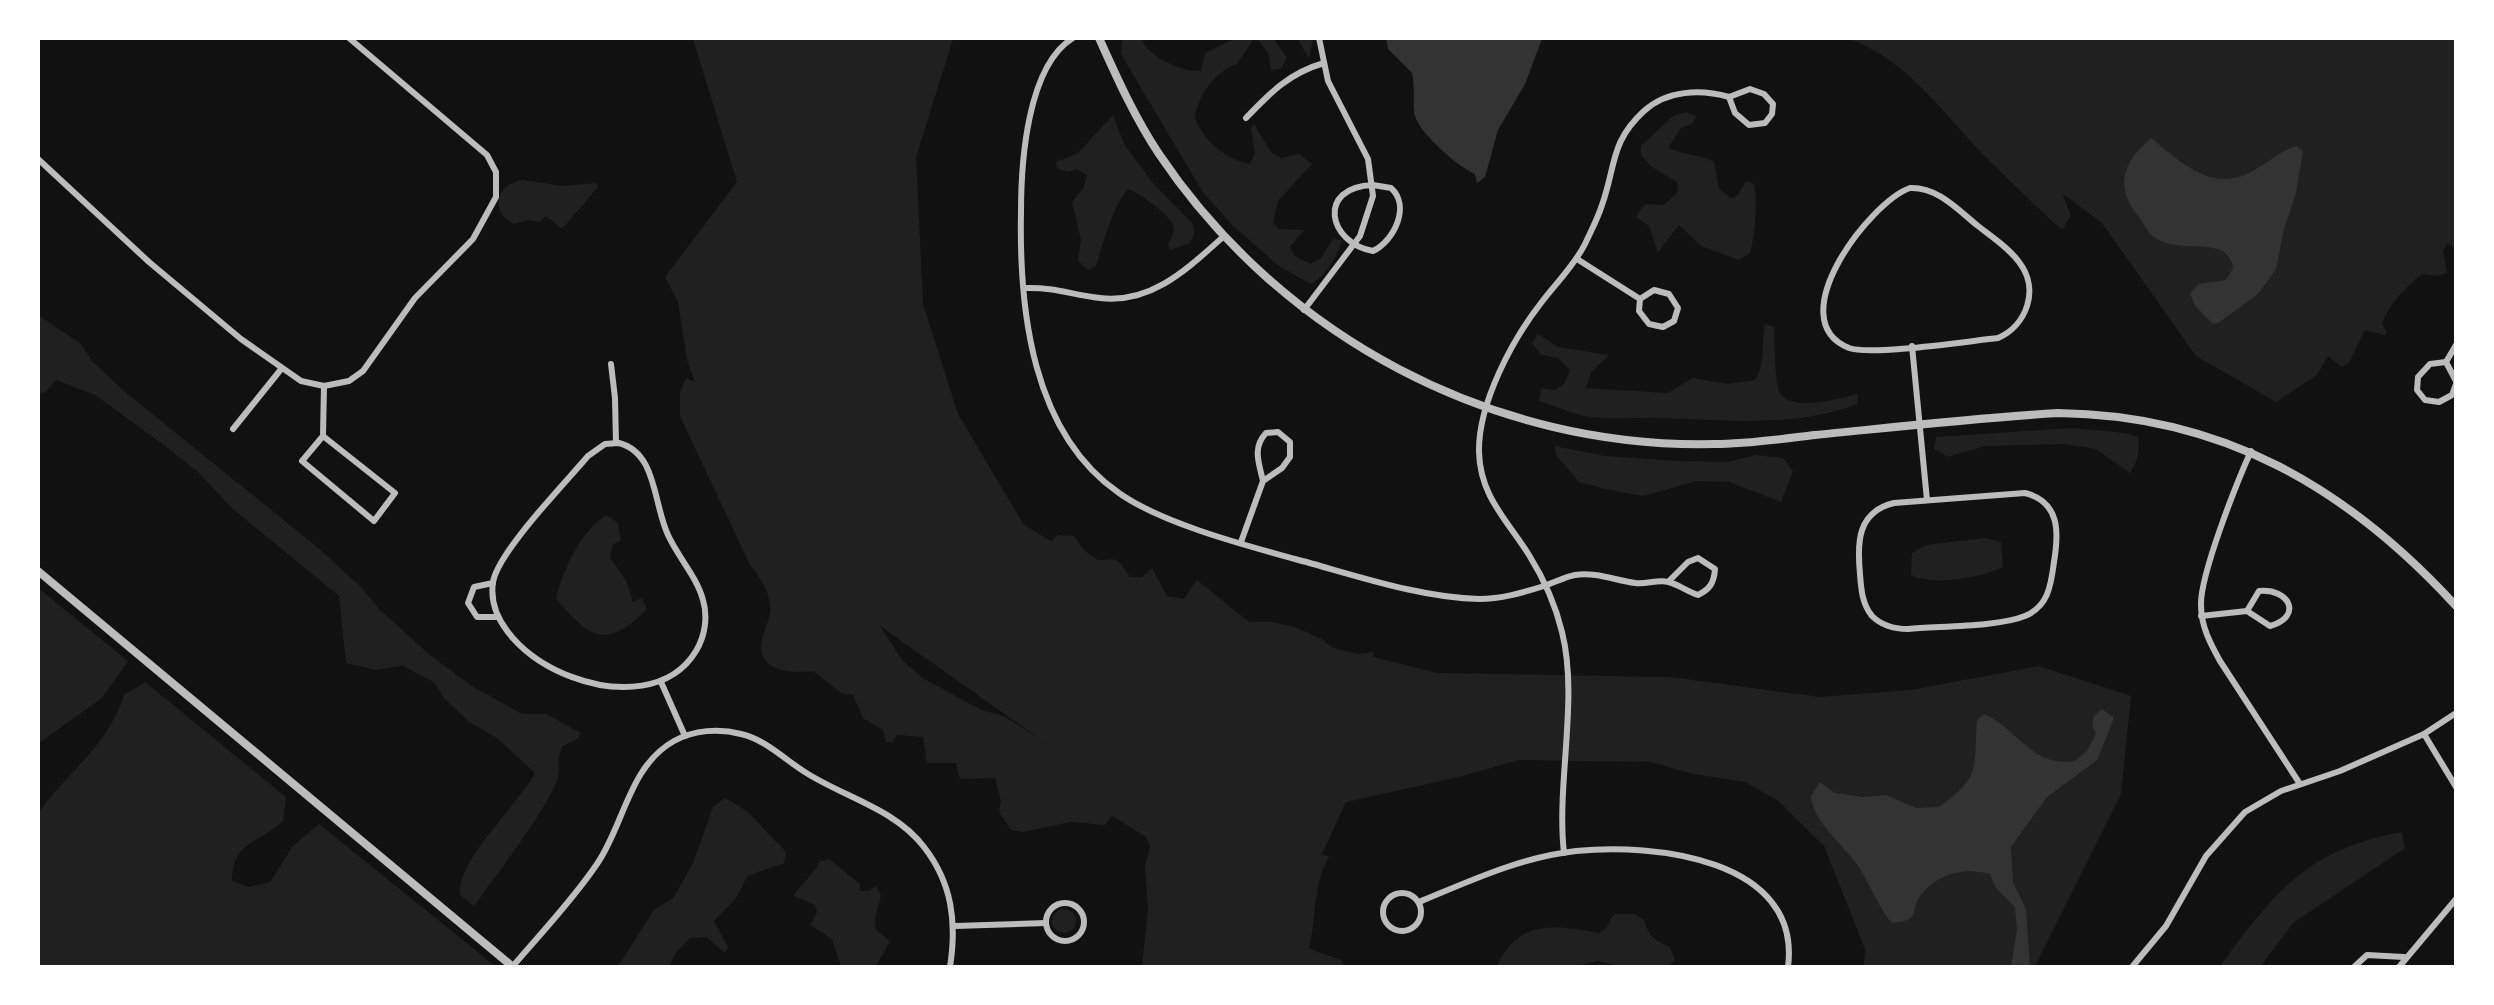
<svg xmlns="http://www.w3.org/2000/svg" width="2494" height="1005" font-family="'DM Sans',sans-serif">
<rect width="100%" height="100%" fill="#111"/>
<!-- green -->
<g fill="#202020" fill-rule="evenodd">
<path d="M693 39H953L916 157 923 304 958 414 1024 525 1051 541 1058 535 1074 536 1084 550 1098 560C1122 559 1116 558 1130 577H1142L1152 568 1167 596 1184 599 1197 580 1249 622H1272L1295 627 1322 639 1331 647 1358 654 1373 652V657L1437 673 1670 677 1820 697 1911 690 2039 666 2131 696 2121 794 2035 966H1864L1865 949 1824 846 1777 800 1745 782 1693 774 1651 762 1519 760 1459 777 1346 802 1322 854 1329 857C1312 886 1317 917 1309 948 1320 955 1331 954 1342 961L1343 966H1142L1148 910 1145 866 1150 847 1146 837 1112 816 1105 825 1071 822 1023 832 1011 830 999 812 1001 801 995 778 960 779 956 763H927L923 737 897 735 892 742H886L883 730 863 718 853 695 841 693 813 671C788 674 753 670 763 636 766 625 772 615 770 604 768 588 759 577 750 565L680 416V392L686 378 695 382 687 360 678 302 665 277 737 182ZM880 626 1047 744 1004 716 982 710 922 678 903 661Z"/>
<path d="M1122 39H1142C1145 56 1185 73 1201 71L1205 53 1234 39H1274L1287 58 1281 69 1271 70 1268 53 1259 41 1253 40 1237 64C1216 70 1197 97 1195 118 1203 140 1226 160 1250 164L1255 153 1251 129 1254 124 1271 152 1281 158 1299 154 1312 164 1278 201 1273 222 1278 229 1304 230 1290 247 1295 256 1310 264 1321 258 1333 239 1342 240C1337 256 1326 276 1311 284L1279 266 1232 225 1202 191 1121 54Z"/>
<polygon points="1298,39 1313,39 1309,59"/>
<path d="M1849 39H2455L2456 249 2447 243 2443 251 2447 273 2436 276 2422 274C2405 288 2389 303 2382 324L2387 333 2385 335 2365 330 2349 363 2342 367 2328 356 2317 375 2276 402 2196 356 2102 223 2062 193 2071 216 2062 230C2033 204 2005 176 1977 148 1939 107 1902 57 1849 39Z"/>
<path d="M1686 112 1696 116 1692 124 1681 128 1668 148C1684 155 1700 154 1714 162L1719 189 1731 198 1738 195 1746 181 1754 184C1758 199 1755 237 1750 253L1739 260 1701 246 1679 225 1658 252 1649 226 1636 217 1645 204 1664 205 1678 192 1677 182 1652 167 1641 155V146L1673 116Z"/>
<path d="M1113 115 1124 144 1152 182 1193 224 1194 235 1190 243 1170 250 1168 244C1171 238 1176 230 1172 223 1166 212 1139 193 1128 189 1111 209 1104 241 1096 266L1088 270 1078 261 1081 240 1072 202 1084 187 1087 175 1077 169 1069 172 1057 168 1056 162 1078 153Z"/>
<path d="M523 180 563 186 596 183 598 187 562 229 546 216 540 222 529 220 514 224C488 212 497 183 523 180Z"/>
<path d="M38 315 81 344 92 361 124 391 317 547 361 587 379 609 430 655 472 686 522 714H546L581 733 577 739 563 746C555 763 561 764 558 777 550 806 494 878 474 906L460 895C455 862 518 805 535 773L497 738 469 722 443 697 435 683 403 666 376 670 346 663 339 596 233 509 198 472 164 445 95 395 56 380 45 393 39 392Z"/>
<path d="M1765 324 1774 327C1775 341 1774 383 1780 393 1792 413 1840 398 1858 394L1857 404C1796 428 1724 420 1660 418 1633 417 1606 421 1580 415 1566 411 1552 405 1539 401L1541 388 1555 390 1565 383 1570 370 1558 358 1541 355 1532 343 1538 334 1558 347 1609 355 1591 372 1586 388 1668 393 1693 378 1728 384 1755 380C1766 364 1761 343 1765 324Z"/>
<path d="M2073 428 2125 433 2138 437C2140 452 2138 460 2130 473L2096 449 2065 444 1985 446 1948 457 1934 449 1936 437Z"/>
<polygon points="1555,446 1605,456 1678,461 1727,462 1757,455 1783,458 1793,471 1781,502 1729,482 1697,481 1643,496 1605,489 1579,482 1556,455"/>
<path d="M606 515 618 523 621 541 613 544 610 558 626 580 633 602 642 598 647 609C607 650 589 639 556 598 564 568 580 532 606 515Z"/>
<path d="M1985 538 2001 542 2003 567C1980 578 1934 586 1911 575L1912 553 1926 545Z"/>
<polygon points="38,588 128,661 102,698 39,743"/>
<path d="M145 682 286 797 283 821C258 844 232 841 232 881L250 887 270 882 293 846 319 824 495 966H39V812C70 769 106 749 124 695Z"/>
<polygon points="725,798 748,812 786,852 784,863 747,876 737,897 714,921 728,947 725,953 706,937 690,938 676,953 669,966 618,966 654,910 674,897 693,863 713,807"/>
<path d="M2402 832 2405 848 2293 923 2261 966H2220C2274 893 2307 849 2402 832Z"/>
<path d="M829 859 860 884V891H869L876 886 881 895 875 919 876 930 890 941 876 966H841L832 939 810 925 817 912 815 905 794 896C797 887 814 875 820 861Z"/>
<circle cx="1064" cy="921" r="12"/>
<path d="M1614 914H1634L1644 920C1649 937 1654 940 1670 947L1675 960 1668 967 1618 966 1598 961 1576 966H1497C1517 919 1556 925 1599 933L1606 928Z"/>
</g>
<!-- water -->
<g fill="#333">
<path d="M1386 38 1542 39 1525 84 1498 130 1485 177 1477 183 1475 174C1458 167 1416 131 1414 112 1413 99 1415 86 1412 73L1388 49Z"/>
<path d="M2151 138C2182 163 2212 194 2253 171 2268 163 2279 152 2296 146L2303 151 2296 193 2284 229 2276 269 2258 294 2218 323 2213 324 2195 306 2190 293 2199 284 2226 280 2233 268C2232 259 2226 251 2217 249 2197 243 2174 251 2154 237 2147 232 2143 222 2138 216 2114 186 2123 162 2151 138Z"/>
<path d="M2102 709 2114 718 2097 760 2047 797 2011 847 2013 883 2026 909 2030 966H2011L2017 930 2015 907 1996 888 1990 874C1964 866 1932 875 1918 900 1914 906 1916 914 1909 919 1904 922 1898 922 1893 923 1883 917 1866 876 1856 863 1842 844 1812 820 1811 796L1820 782 1835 793 1863 797 1886 795 1916 808 1939 807C1983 776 1973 767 1977 720L1984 714C2017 728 2032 768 2075 761L2087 751 2096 733 2092 726 2094 716Z"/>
</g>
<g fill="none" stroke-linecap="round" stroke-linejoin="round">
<!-- minor -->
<g stroke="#bcbcbc" stroke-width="6">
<path d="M1073 38C1027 66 1021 163 1021 212 1019 310 1032 433 1119 493 1161 523 1244 545 1295 559 1352 574 1420 598 1479 599 1501 599 1522 593 1544 586 1554 583 1564 577 1575 575 1596 572 1614 580 1635 583 1645 585 1658 579 1668 582 1678 584 1688 592 1698 595 1710 589 1714 583 1715 569L1698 558 1688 562 1668 582"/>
<path d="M1246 118C1270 93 1289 73 1324 63"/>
<polyline points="38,159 149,262 241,339 301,381 324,386 349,381 363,371 415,298 473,239 496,197 496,172 487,155 349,38"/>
<path d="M1373 185 1391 188C1411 206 1394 241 1373 251 1328 243 1316 187 1373 185Z"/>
<path d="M1910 188C1938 187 1958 210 1978 226 1992 237 2009 248 2019 262 2040 289 2027 325 1998 338 1969 341 1871 356 1849 348 1779 320 1870 202 1910 188Z"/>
<polyline points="1577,259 1640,299 1639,311 1649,324 1663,327 1674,321 1678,308 1669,294 1654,290 1640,299"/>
<path d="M1025 288C1055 287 1072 295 1100 298 1152 304 1188 268 1223 237"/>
<polyline points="1304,310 1360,236 1373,196 1368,159 1328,81 1319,38"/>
<polyline points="1912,346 1927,500"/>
<polyline points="2446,362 2430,364 2418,377 2417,390 2425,400 2439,402 2452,395 2456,384"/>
<polyline points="2446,362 2456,381"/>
<polyline points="2446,362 2456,345"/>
<polyline points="611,364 615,398 616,443"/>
<polyline points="233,429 282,368"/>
<polyline points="323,436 395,493 374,521 302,461 323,436 324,386"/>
<path d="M619 443C657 453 653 503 668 535 678 557 697 577 703 600 708 617 705 636 696 651 647 732 481 662 493 582 498 552 566 482 588 456L605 444Z"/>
<path d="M2251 451C2237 482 2200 575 2201 605 2201 626 2210 643 2220 661L2300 784"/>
<path d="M2025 493C2060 502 2059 532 2054 562 2051 584 2049 606 2025 616 1998 627 1939 626 1908 629 1894 629 1882 626 1872 616 1862 604 1861 588 1860 574 1857 543 1857 512 1894 503Z"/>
<path d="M1241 542 1263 481 1282 468 1290 457V442L1278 432 1266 433C1252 448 1259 463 1263 481"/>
<polyline points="493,583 474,587 468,603 477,617 498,617"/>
<path d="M2201 616 2247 611 2270 626C2303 617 2290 588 2259 591L2247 611"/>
<polyline points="661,682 685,736"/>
<polyline points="2424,734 2456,787"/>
<path d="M1564 853C1556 783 1579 699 1562 632 1555 603 1544 579 1529 555 1507 520 1480 496 1479 452 1478 404 1512 340 1541 303 1556 283 1574 266 1585 244 1591 231 1598 218 1602 205 1616 166 1610 142 1644 111 1667 90 1701 89 1729 97L1735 113 1749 125 1765 123 1772 114 1773 104 1764 94 1750 89 1729 97"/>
<circle cx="1402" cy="912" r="19"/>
<path d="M1419 902C1470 881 1521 857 1576 851 1652 843 1802 858 1788 967"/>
<circle cx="1065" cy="922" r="19"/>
<polyline points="955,926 1046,923"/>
<path d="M513 966C541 933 572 901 597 864 624 825 629 766 674 741 694 730 719 728 741 734 767 740 786 761 808 774 847 798 896 810 924 847 952 883 957 922 950 967"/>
<polyline points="2132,967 2166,926 2206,856 2245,812 2281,791 2340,771 2424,734 2456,713"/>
<polyline points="2354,967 2367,955 2404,957"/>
<polyline points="2399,967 2456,899"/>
</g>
<!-- tertiary -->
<g stroke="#bcbcbc" stroke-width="8">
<path d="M1099 38C1117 78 1135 118 1159 154 1282 337 1493 449 1714 444 1748 444 1782 439 1815 435 1896 427 1977 418 2058 413 2222 415 2347 487 2456 606"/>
<polyline points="38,571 513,967"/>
</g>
</g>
<!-- border -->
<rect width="2494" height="1005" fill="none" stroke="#ffffff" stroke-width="80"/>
</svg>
